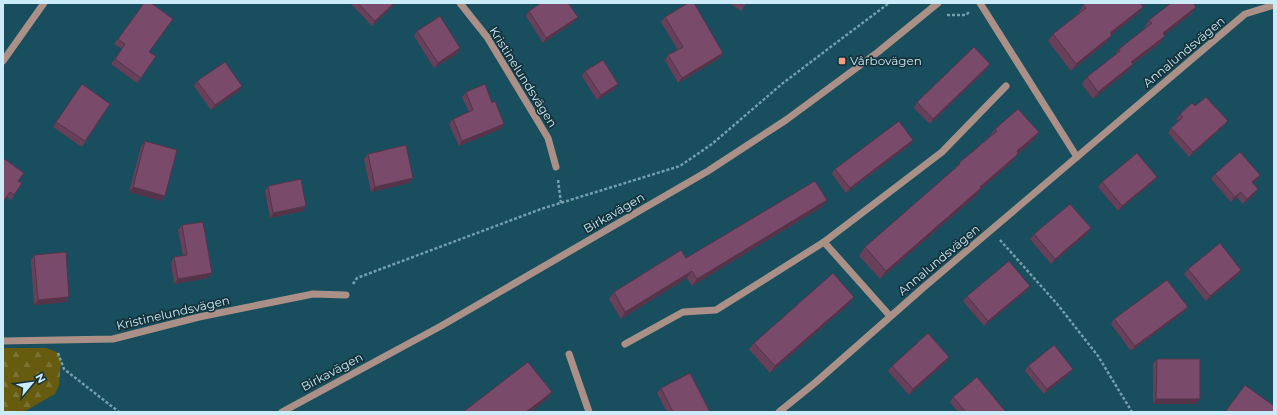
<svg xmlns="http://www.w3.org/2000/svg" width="1277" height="415" font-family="Montserrat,sans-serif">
<defs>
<pattern id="forest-firs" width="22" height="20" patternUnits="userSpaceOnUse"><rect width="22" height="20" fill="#665b0e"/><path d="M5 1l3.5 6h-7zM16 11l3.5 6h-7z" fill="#7b7332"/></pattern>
</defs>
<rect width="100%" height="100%" fill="#184e5e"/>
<!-- forest -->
<polygon fill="url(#forest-firs)" points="3,348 46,348 57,352 61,361 59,385 55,394 27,410 19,412 3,412"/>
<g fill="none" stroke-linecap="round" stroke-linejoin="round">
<!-- path -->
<g stroke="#749fad" stroke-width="2.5" stroke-dasharray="3 2" stroke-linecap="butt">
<polyline points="947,15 966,15 969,12"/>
<polyline points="558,180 561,203"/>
<polyline points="1000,240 1058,305 1098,356 1132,412"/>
<polyline points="353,284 357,278 541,209 680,166 712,144 783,83 889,3"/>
<polyline points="58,353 64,369 119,412"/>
</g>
<!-- minor -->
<g stroke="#aa9087" stroke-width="7">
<polyline points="460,3 487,37 548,138 556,167"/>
<polyline points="980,3 1077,157"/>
<polyline points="3,61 44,3"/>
<polyline points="824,242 890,316"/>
<polyline points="3,341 113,339 199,317 313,294 346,295"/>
<polyline points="625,344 683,312 716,310 824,242 942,152 1006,86"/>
<polyline points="569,354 589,412"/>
<polyline points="282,412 441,326 708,171 786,120 878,52 938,3"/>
<polyline points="779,412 816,382 924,287 1245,14 1274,5"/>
</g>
</g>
<!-- wall -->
<g fill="#68405a">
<polygon points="144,3 149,52 156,56 137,83 111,64 122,49 114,44"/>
<polygon points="350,3 396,3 372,26"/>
<polygon points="729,3 747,3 741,11"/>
<polygon points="1146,3 1142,6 1143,7 1138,14 1111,35 1107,42 1071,71 1048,41 1053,34 1079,13 1079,12 1083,5"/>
<polygon points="1196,7 1191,14 1164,35 1160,43 1133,64 1128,71 1093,99 1082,84 1087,77 1114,56 1119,49 1145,28 1145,27 1149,20"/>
<polygon points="529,11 578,17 574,22 543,43 526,16"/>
<polygon points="665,17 720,58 678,83 665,60 668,55 678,50 661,22"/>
<polygon points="417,31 460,48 457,54 434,68 414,36"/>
<polygon points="990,64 987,69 930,124 914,108 917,102"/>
<polygon points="585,71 615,89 597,100 582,76"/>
<polygon points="197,81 239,91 211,110 194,86"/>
<polygon points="82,84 110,104 82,147 53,127"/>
<polygon points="466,92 492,103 504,124 501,129 459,146 449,124 453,119 469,112 462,97"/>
<polygon points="1195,106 1224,126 1189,157 1168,133 1171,128 1179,121 1176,119 1180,114"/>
<polygon points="995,129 1039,132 1033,141 1018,154 1012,162 979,191 976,196 880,279 859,256 865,247 956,168 959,163 989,137"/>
<polygon points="913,140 910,145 846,193 832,174 835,169"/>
<polygon points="145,141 161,201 129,192 141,147"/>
<polygon points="368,154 413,178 409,183 371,192 364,159"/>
<polygon points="1215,174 1257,180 1253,183 1255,194 1243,204 1237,197 1231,202 1211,179"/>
<polygon points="1157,177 1153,182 1118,211 1098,187 1102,182"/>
<polygon points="18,181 22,183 11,200 7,197"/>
<polygon points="268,186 303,211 270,218 265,191"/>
<polygon points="827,200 822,207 692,286 687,278 621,319 609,299 614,292 686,258"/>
<polygon points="182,225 208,278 174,284 171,263 174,257 183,256 178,230"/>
<polygon points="1088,233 1051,264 1030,239 1034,234"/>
<polygon points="34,255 69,297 66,302 34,305 31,260"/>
<polygon points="1188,269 1241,270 1238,275 1206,301 1184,274"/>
<polygon points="1030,286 1026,291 984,326 963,301 967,296"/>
<polygon points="854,297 849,304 770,373 749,349 754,343"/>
<polygon points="1188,307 1184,312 1131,351 1111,324 1114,319"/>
<polygon points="949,357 946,362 909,395 888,371 892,366"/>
<polygon points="1157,359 1200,399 1196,404 1153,404 1153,364"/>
<polygon points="1028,366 1069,374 1044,394 1025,371"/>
<polygon points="661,388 710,412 667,412 657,393"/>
<polygon points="953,397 1004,412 958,412 950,402"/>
</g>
<!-- shaded-wall -->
<g fill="#55344a">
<polygon points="394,3 396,3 372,26 375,21"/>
<polygon points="1142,3 1146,3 1136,11 1141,4"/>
<polygon points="1143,7 1138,14 1105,40 1110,33"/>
<polygon points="1196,7 1191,14 1158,40 1163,33"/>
<polygon points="578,17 574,22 543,43 546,38"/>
<polygon points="1112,35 1107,42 1071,71 1076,64"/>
<polygon points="1165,36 1160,43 1126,69 1131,62"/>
<polygon points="460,48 457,54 434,68 438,63"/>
<polygon points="723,53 720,58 678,83 682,78"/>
<polygon points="990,64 987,69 930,124 933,119"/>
<polygon points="1133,64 1128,71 1093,99 1098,92"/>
<polygon points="618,84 615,89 597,100 601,95"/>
<polygon points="242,86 239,91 211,110 215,105"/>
<polygon points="1228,121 1224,126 1189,157 1193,152"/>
<polygon points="504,124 501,129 459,146 462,141"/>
<polygon points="1039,132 1033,141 1011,160 1017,151"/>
<polygon points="913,140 910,145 846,193 850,188"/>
<polygon points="1018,154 1012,162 979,191 976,196 880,279 886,271"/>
<polygon points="1260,175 1257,180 1248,187 1252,182"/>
<polygon points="1157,177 1153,182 1118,211 1122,206"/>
<polygon points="413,178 409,183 371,192 375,187"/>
<polygon points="133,187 165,196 161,201 129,192"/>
<polygon points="1258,189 1255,194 1243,204 1247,199"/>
<polygon points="1241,192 1237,197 1231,202 1235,197"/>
<polygon points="827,200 822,207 692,286 697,279"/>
<polygon points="306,206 303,211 270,218 273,213"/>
<polygon points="1091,228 1088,233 1051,264 1055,259"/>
<polygon points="1241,270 1238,275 1206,301 1210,296"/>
<polygon points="692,271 687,278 621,319 625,312"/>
<polygon points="212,273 208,278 174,284 178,279"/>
<polygon points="1030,286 1026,291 984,326 988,321"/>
<polygon points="69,297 66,302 34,305 38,300"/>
<polygon points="854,297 849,304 770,373 775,366"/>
<polygon points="1188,307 1184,312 1131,351 1135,346"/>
<polygon points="949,357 946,362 909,395 913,389"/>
<polygon points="1073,369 1069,374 1044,394 1047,389"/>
<polygon points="552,392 546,400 531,412 526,412"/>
<polygon points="1156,399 1200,399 1196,404 1153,404"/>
</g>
<!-- building -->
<g fill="#794a69" stroke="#55344a">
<polygon points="144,3 151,3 173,19 149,52 156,56 141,78 115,59 125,44 118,39"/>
<polygon points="358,3 394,3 375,21"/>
<polygon points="541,3 568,3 578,17 546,38 529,11"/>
<polygon points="688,3 694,3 723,53 682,78 668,55 683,47 665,17"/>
<polygon points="740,3 747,3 744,6"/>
<polygon points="1086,3 1142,3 1141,4 1143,7 1110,33 1112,35 1076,64 1053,34 1086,8 1083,5"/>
<polygon points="1171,3 1193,3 1196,7 1163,33 1165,36 1131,62 1133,64 1098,92 1087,77 1120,51 1119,49 1152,23 1149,20"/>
<polygon points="440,16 460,48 438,63 417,31"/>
<polygon points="974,47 990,64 933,119 917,102"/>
<polygon points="603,60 618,84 601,95 585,71"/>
<polygon points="225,62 242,86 215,105 197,81"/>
<polygon points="82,84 110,104 85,141 56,122"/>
<polygon points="485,84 492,103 495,101 504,124 462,141 453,119 473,110 466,92"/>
<polygon points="1206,97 1228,121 1193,152 1171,128 1183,117 1180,114 1192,103 1195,106"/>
<polygon points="1018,109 1039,132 1017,151 1018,154 980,187 981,188 886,271 865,247 960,164 959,163 997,131 995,129"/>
<polygon points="899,121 913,140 850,188 835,169"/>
<polygon points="145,141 177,150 165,196 133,187"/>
<polygon points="406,145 413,178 375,187 368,154"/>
<polygon points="1240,152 1260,175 1252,182 1258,189 1247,199 1241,192 1235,197 1215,174"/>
<polygon points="1137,153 1157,177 1122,206 1102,182"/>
<polygon points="3,158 24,173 18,181 22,183 14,195 10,192 3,202"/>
<polygon points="301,179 306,206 273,213 268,186"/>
<polygon points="815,181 827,200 697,279 692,271 625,312 614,292 681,250 686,258"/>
<polygon points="1070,204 1091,228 1055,259 1034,234"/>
<polygon points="203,222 212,273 178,279 174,257 187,255 182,225"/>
<polygon points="1220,243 1241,270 1210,296 1188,269"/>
<polygon points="66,252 69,297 38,300 34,255"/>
<polygon points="1009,261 1030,286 988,321 967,296"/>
<polygon points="833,273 854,297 775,366 754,343"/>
<polygon points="1167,280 1188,307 1135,346 1114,319"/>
<polygon points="928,333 949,357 913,389 892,366"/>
<polygon points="1054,345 1073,369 1047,389 1028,366"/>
<polygon points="1157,359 1200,359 1200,399 1156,399"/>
<polygon points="528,362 552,392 526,412 463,412"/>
<polygon points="690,373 710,412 673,412 661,388"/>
<polygon points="977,377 1005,411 1004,412 966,412 953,397"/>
<polygon points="1245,385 1274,406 1274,412 1225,412"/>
</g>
<!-- markers -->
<rect fill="#f3a082" stroke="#15313a" stroke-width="1.5" x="838" y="57" width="8" height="8" rx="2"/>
<g text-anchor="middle" stroke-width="3.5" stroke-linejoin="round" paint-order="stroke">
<!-- street labels -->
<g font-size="12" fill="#caebf7" stroke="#15313a">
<text transform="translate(1184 52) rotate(-40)" y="4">Annalundsvägen</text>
<text transform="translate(523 77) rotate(58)" y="4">Kristinelundsvägen</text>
<text transform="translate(614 213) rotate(-30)" y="4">Birkavägen</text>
<text transform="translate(939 260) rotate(-40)" y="4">Annalundsvägen</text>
<text transform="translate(173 313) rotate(-13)" y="4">Kristinelundsvägen</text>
<text transform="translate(332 372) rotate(-28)" y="4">Birkavägen</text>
</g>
<!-- poi labels -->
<g font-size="12" fill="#caebf7" stroke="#15313a" text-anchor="start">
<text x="850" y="65">Vårbovägen</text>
</g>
</g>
<!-- border -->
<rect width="1277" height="415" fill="none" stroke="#caebf7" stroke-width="8"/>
<!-- north arrow -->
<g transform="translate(32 383) rotate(61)" stroke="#15313a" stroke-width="3" paint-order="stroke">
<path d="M0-3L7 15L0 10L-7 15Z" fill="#caebf7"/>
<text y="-6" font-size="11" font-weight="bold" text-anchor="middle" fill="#caebf7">N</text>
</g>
</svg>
